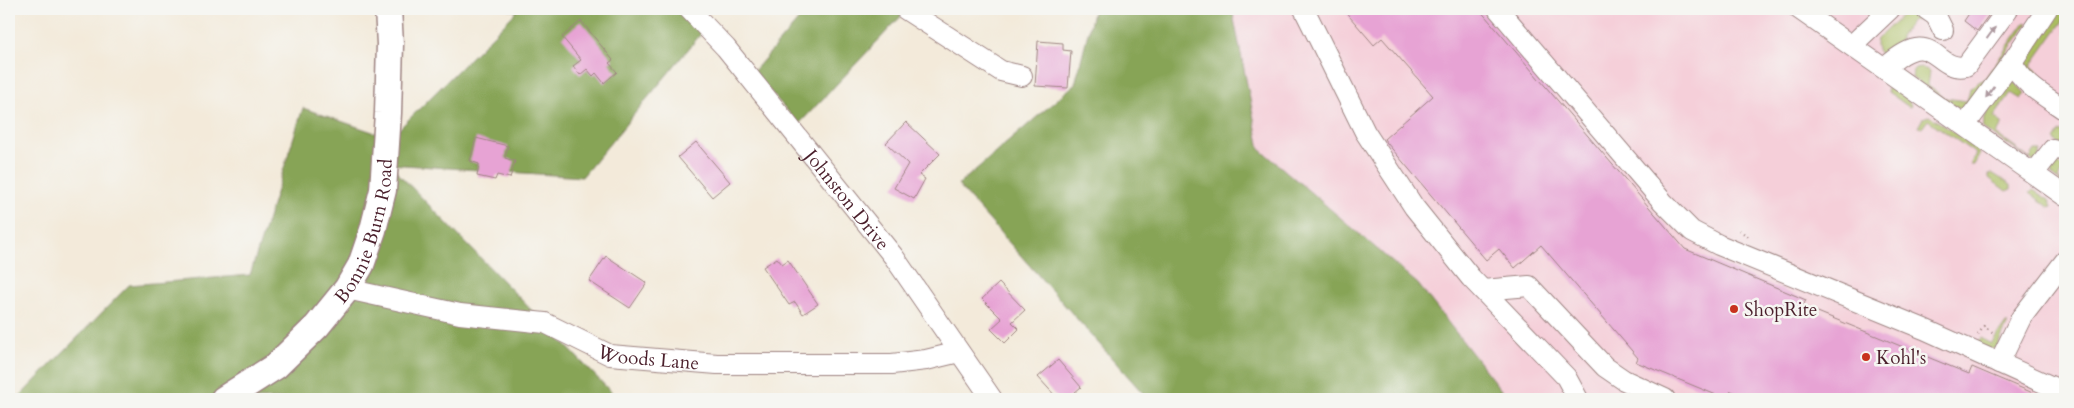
<svg xmlns="http://www.w3.org/2000/svg" width="2074" height="408" font-family="Cardo,serif">
<rect width="100%" height="100%" fill="#f6f6f2"/>
<filter id="ink" filterUnits="userSpaceOnUse"><feTurbulence type="fractalNoise" baseFrequency=".02" numOctaves="2"/><feDisplacementMap in="SourceGraphic" scale="10" xChannelSelector="R" yChannelSelector="G"/><feConvolveMatrix kernelMatrix="1 2 1 2 8 2 1 2 1" color-interpolation-filters="sRGB"/></filter>
<filter id="wash" filterUnits="userSpaceOnUse"><feTurbulence type="fractalNoise" baseFrequency=".0096" numOctaves="4" result="noise"/><feDisplacementMap in="SourceGraphic" scale="20" xChannelSelector="R" yChannelSelector="G"/><feGaussianBlur stdDeviation="1.12" result="paint"/><feColorMatrix in="noise" values="0 0 0 0 0 0 0 0 0 0 0 0 0 0 0 0 0 1.4 0 .05"/><feComposite in="paint" operator="in"/></filter>
<g filter="url(#wash)">
<rect width="100%" height="100%" fill="#f3eada"/>
<!-- built -->
<polygon fill="#f5cfd9" points="1232,9 2065,9 2065,399 1508,399 1418,284 1260,149"/>
<!-- green -->
<g fill="#aabd60" stroke="#7a6e46">
<path d="M1908 9H1917L1927 21 1912 20 1900 37V43H1908L1885 58C1878 52 1874 49 1877 39Z"/>
<polygon points="2057,9 2065,9 2065,18 2031,66 2039,72 2035,81 2024,67 2024,62"/>
<path d="M2025 22 2028 23 1968 106 1959 109 1912 78 1913 70C1919 67 1924 68 1930 71L1928 86 1945 98 1967 101 1970 88 1985 78Z"/>
<path d="M2011 78 2025 93 2021 99 2011 93 1994 117 2003 124 1996 134 2030 159 2035 151H2041L2036 163 1984 129C1980 114 2002 90 2011 78Z"/>
<path d="M1889 88C1897 90 1909 97 1911 106L1909 107 1888 92 1887 89Z"/>
<polygon points="1930,116 1978,149 1979,156 1974,165 1971,165 1971,163 1976,154 1928,120 1922,128 1918,127 1923,118"/>
<polygon points="2060,131 2065,134 2065,149 2054,140"/>
<polygon points="2057,163 2064,168 2058,179 2065,184 2065,187 2052,175 2051,170"/>
<polygon points="1992,173 2011,185 2011,189 2006,191 1989,178 1989,175"/>
<polygon points="2033,190 2049,200 2052,207 2050,208 2030,193"/>
<path d="M2006 323H2008L1997 347C1990 352 1983 347 1976 343L1981 338 1991 344Z"/>
</g>
<!-- forest -->
<g fill="#87a456" stroke="#686240">
<polygon points="506,9 697,9 710,23 582,177 389,164 618,399 17,399 129,285 250,275 303,108 390,138 517,11"/>
<polygon points="808,9 908,9 799,124 753,72"/>
<polygon points="1094,9 1232,9 1260,149 1418,284 1508,399 1148,399 958,185 1075,84"/>
</g>
<g id="blocks">
<!-- building -->
<g fill="#e7a3d4">
<polygon points="1343,9 1479,9 1685,249 1806,300 1803,306 1969,374 1972,367 2047,399 1751,399 1731,391 1728,399 1726,399 1636,362 1638,358 1541,245 1515,268 1499,249 1486,260 1387,143 1384,139 1433,96 1382,38 1374,45"/>
<polygon points="1972,9 1993,9 1977,31 1964,21"/>
<polygon points="581,21 613,60 609,63 617,72 604,83 596,73 593,76 587,69 580,75 573,66 581,60 562,37"/>
<polygon points="1038,41 1063,43 1063,50 1071,51 1068,88 1035,86"/>
<polygon points="906,122 940,154 919,175 925,179 914,199 894,188 908,164 886,143"/>
<polygon points="476,138 508,146 505,158 515,161 510,178 497,175 495,180 477,176 479,164 470,161"/>
<polygon points="696,142 730,182 712,197 678,157"/>
<polygon points="606,256 647,283 630,308 589,281"/>
<polygon points="777,258 782,264 788,260 818,304 803,314 795,302 789,305 763,267"/>
<polygon points="999,283 1025,310 1012,322 1019,329 1005,343 991,329 1002,319 982,299"/>
<polygon points="1058,360 1081,387 1067,399 1058,399 1038,377"/>
</g>
</g>
</g>
<g filter="url(#ink)">
<use href="#blocks" fill-opacity="0" stroke="#9e8482" stroke-width="1"/>
<g fill="none" stroke-linecap="round" stroke-linejoin="round">
<defs>
<g id="minor">
<path id="s1" d="M689 9 726 48 894 257 992 399"/>
<polyline points="905,9 1001,71 1022,76"/>
<polyline points="1304,9 1365,132 1414,207 1471,278 1566,377 1578,399"/>
<polyline points="1498,9 1663,202 1692,231 1719,245 1924,329 2057,389 2065,395"/>
<polyline points="1799,9 2065,196"/>
<polyline points="1926,9 1936,16 1943,30"/>
<polyline points="1852,45 1890,9"/>
<path d="M2012 62C2023 85 2045 96 2065 110"/>
<path d="M1885 68C1935 22 1934 73 1966 66L2008 9"/>
<polyline points="1966,124 2012,62 2047,9"/>
<polyline points="2034,173 2053,149"/>
<path id="s2" d="M347 289 460 314 545 323 610 355 717 364H892L926 360 959 352"/>
<polyline points="1483,290 1529,286 1605,367 1624,380 1665,399"/>
<polyline points="1999,363 2021,318 2065,261"/>
</g>
<g id="major">
<path id="s3" d="M224 399 276 366 317 326 347 289 361 265 373 230 383 190 388 113 390 44 388 9"/>
</g>
</defs>
<!-- minor casing -->
<use href="#minor" stroke="#9e8482" stroke-width="22"/>
<!-- major casing -->
<use href="#major" stroke="#9e8482" stroke-width="29"/>
<!-- path -->
<g stroke="#9e8482" stroke-width="2.5" stroke-dasharray="1 4" stroke-linecap="butt">
<polyline points="1739,230 1750,238"/>
<polyline points="1978,335 1984,326 1995,334"/>
</g>
<!-- minor -->
<use href="#minor" stroke="#fff" stroke-width="20"/>
<!-- major -->
<use href="#major" stroke="#fff" stroke-width="26"/>
</g>
<!-- one-way arrows -->
<defs><path id="oneway-solid" d="M-6-.8H1V-3.2L6.5 0L1 3.2V.8H-6Z" transform="scale(1.25)"/></defs>
<g fill="#ae9aa0">
<use href="#oneway-solid" transform="translate(1991 33) rotate(-54)"/>
<use href="#oneway-solid" transform="translate(1990 92) rotate(126)"/>
</g>
</g>
<!-- markers -->
<g fill="#c8321e" stroke="#f6f6f2" stroke-width="2">
<circle cx="1734" cy="309" r="5"/>
<circle cx="1866" cy="357" r="5"/>
</g>
<g text-anchor="middle" stroke-width="5" stroke-linejoin="round" paint-order="stroke">
<!-- street labels -->
<g font-size="19" fill="#4a1f2b" stroke="#f6f6f2">
<text dy="7" stroke="none"><textPath href="#s1" startOffset="248">Johnston Drive</textPath></text>
<text dy="7" stroke="none"><textPath href="#s3" startOffset="228">Bonnie Burn Road</textPath></text>
<text dy="7" stroke="none"><textPath href="#s2" startOffset="312">Woods Lane</textPath></text>
</g>
<!-- poi labels -->
<g font-size="19" fill="#4a1f2b" stroke="#f6f6f2" text-anchor="start">
<text x="1744" y="316">ShopRite</text>
<text x="1876" y="364">Kohl's</text>
</g>
</g>
<!-- margin -->
<rect width="2074" height="408" fill="none" stroke="#f6f6f2" stroke-width="30"/>
</svg>
